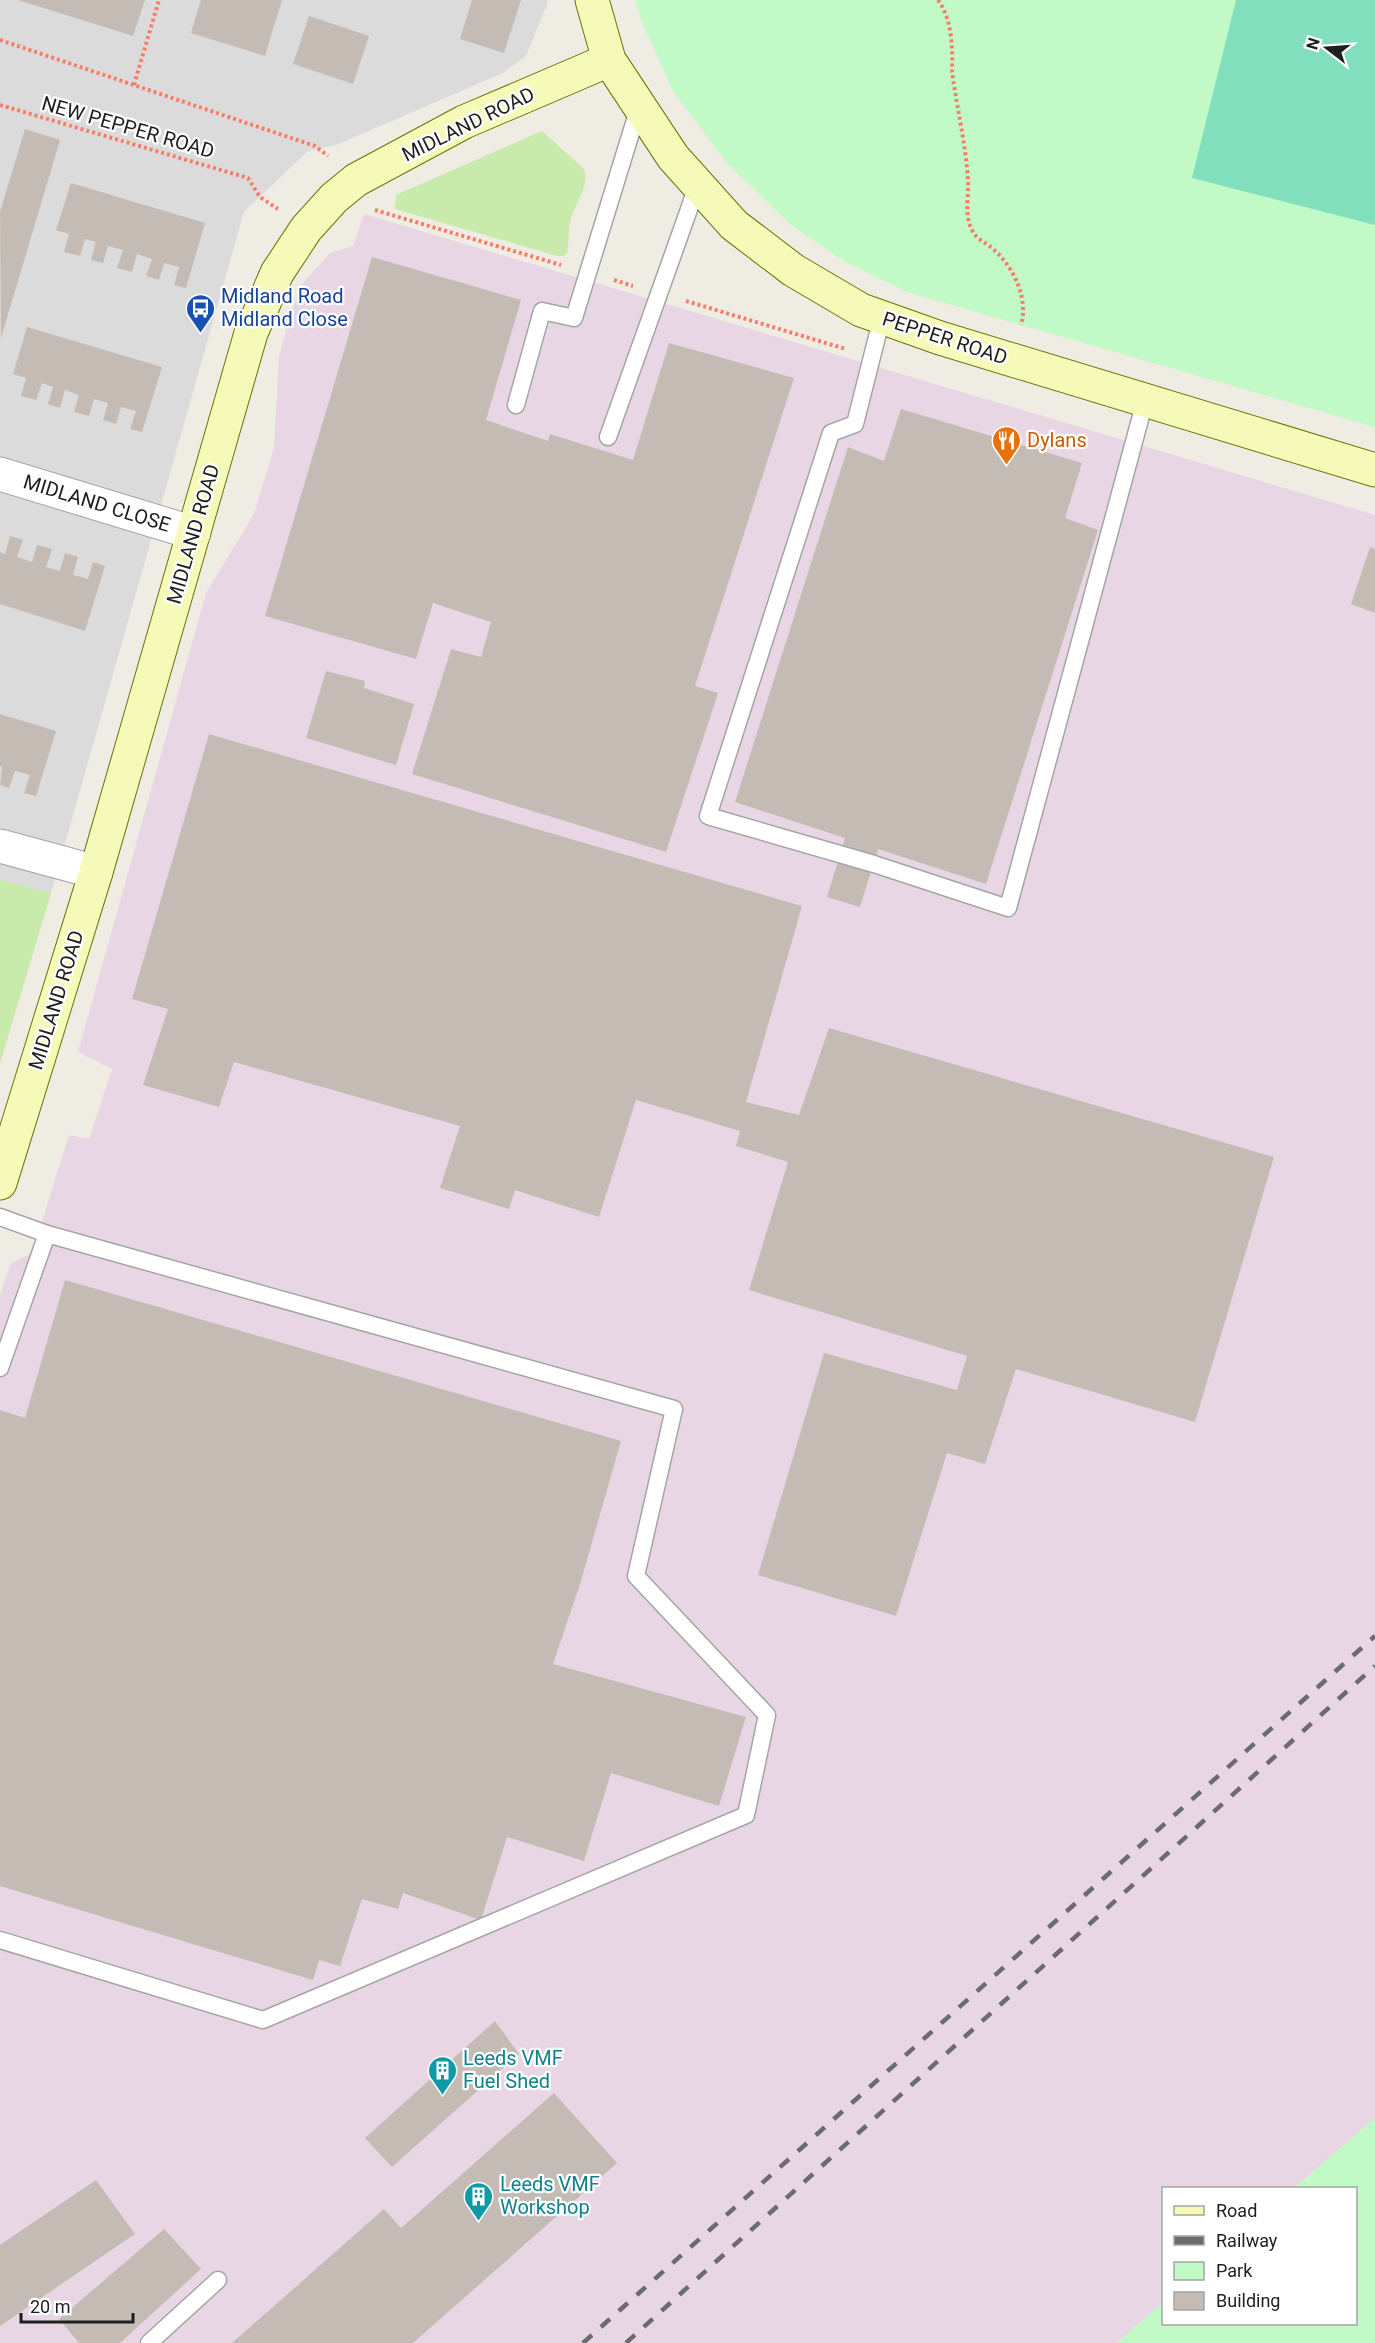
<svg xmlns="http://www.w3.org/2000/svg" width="1375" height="2343" font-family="Roboto,sans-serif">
<rect width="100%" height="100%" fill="#efece4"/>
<!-- residential -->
<polygon fill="#dcdbdb" points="0,0 547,0 548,2 526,56 503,73 336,145 308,151 244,212 51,893 0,1063"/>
<!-- industrial -->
<polygon fill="#e9d6e5" points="364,214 1375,515 1375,2118 1294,2188 1164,2188 1163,2302 1117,2343 0,2343 0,1295 11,1263 32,1253 69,1135 89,1139 112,1069 78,1052 206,593 254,514 274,448 279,357 290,315 303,283 330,253 353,246"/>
<!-- grass -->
<g fill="#c8eaaa">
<path d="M542 131 584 169C590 189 575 201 571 219 568 231 569 242 567 253L563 256H557L395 209 396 195Z"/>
<polygon points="0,880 51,893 0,1063"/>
</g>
<!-- park -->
<g fill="#c1fac7">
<polygon points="635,0 1375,0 1375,427 907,292 845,262 790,224 727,163 673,91 642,22"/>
<polygon points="1375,2118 1375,2343 1117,2343 1163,2302 1164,2324 1356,2324 1356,2188 1294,2188"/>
</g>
<!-- pitch -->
<polygon fill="#82dfbe" points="1236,0 1375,0 1375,225 1192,178"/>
<!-- building -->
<g fill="#c4bcb4">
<polygon points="18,0 145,0 133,36"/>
<polygon points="201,0 282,0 265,56 191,33"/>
<polygon points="472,0 521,0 504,53 460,39"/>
<polygon points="309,16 369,36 353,84 293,64"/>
<polygon points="25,129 60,140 1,338 0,212"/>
<polygon points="71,183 205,223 186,288 174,285 179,267 164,263 159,280 146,276 152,259 137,254 132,272 117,268 123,250 108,246 103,263 91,260 96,242 85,239 80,256 64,252 69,234 56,230"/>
<polygon points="372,257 521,300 486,420 548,441 550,434 633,460 669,343 794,378 695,686 718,693 666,852 412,774 451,649 481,657 491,622 433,603 416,659 265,616"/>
<polygon points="27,327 162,367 142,432 130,429 136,411 121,407 116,424 103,420 108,403 94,399 89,416 74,412 79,395 65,390 60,408 48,404 53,387 42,383 36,400 21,396 26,378 13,374"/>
<polygon points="901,409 1082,463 1065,518 1098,530 986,884 878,849 860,907 827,897 845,838 735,802 848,447 884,461"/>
<polygon points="10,536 23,540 17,557 32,562 37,545 52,549 46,567 60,571 65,553 78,557 73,575 88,579 93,562 105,566 85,631 0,604 0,552 5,554"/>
<polygon points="1370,547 1375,549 1375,613 1351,604"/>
<polygon points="326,671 365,681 364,688 414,704 396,765 306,738"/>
<polygon points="0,714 56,731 36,796 24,793 30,775 15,771 9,788 0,785 2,767 0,766"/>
<polygon points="209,734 802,906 746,1102 799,1115 829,1028 1274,1157 1195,1422 1016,1369 985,1464 947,1453 896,1616 758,1575 824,1353 957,1390 967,1356 749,1290 788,1162 736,1146 740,1131 636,1100 599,1217 515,1190 509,1209 440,1188 460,1126 234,1062 219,1107 143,1085 168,1009 132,999"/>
<polygon points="65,1280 621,1441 581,1581 553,1664 746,1717 719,1806 611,1773 584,1861 507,1837 481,1920 403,1893 398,1909 362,1899 340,1966 319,1960 313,1980 0,1886 0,1410 25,1418"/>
<polygon points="495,2021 519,2054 392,2167 365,2138"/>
<polygon points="554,2093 617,2163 413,2343 232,2343 384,2209 401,2228"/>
<polygon points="96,2180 135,2234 0,2326 0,2245"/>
<polygon points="164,2229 201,2269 120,2343 79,2343 59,2319"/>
</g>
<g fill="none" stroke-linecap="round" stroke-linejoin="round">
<defs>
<g id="lane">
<polyline points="882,317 855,424 831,433 708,816 874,864 1008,908 1145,401"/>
<polyline points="516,405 542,311 574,318 639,107"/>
<polyline points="608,437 698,184"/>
<polyline points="0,1217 47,1234"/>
<polyline points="0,1368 47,1234 674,1409 636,1576 767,1715 746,1815 263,2020 0,1940"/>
<polyline points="149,2343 218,2280"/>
</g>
<g id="street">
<polyline points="0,474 194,533"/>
<polyline points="0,846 96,872"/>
</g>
<g id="secondary">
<polyline points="592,0 609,60 673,157 734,225 793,270 861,310 940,338 1375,470"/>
<polyline points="0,1183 96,872 251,333 277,273 306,229 334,198 356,180 464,122 609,60"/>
</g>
</defs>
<!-- lane casing -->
<use href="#lane" stroke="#a5a5a5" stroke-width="19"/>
<!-- street casing -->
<use href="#street" stroke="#a5a5a5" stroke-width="35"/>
<!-- secondary casing -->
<use href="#secondary" stroke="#677704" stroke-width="35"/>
<!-- path -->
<g stroke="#fa7d6a" stroke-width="4" stroke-dasharray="3 3" stroke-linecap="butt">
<path d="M938 0C952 19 953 49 952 72 957 108 966 145 968 181 969 198 964 215 972 230 976 239 985 242 992 248 1013 266 1029 298 1021 325"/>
<polyline points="0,40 315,146 328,156"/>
<polyline points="134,85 159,0"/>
<polyline points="0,105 248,178 260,197 278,209"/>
<polyline points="375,210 561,265"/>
<polyline points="614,280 633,286"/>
<polyline points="686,301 846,349"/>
</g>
<!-- lane -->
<use href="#lane" stroke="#fff" stroke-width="16"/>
<!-- street -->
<use href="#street" stroke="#fff" stroke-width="33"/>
<!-- secondary -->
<use href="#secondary" stroke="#f5fab8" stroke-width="33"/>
<!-- rail -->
<g stroke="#6c6c6c" stroke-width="4.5" stroke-dasharray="12 12" stroke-linecap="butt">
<polyline points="583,2343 1375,1636"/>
<polyline points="626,2343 1375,1666"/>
</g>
</g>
<!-- icons -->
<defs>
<symbol id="bus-pin" viewBox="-11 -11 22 30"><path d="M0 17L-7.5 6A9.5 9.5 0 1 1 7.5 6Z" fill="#1a4fb4" stroke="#fff"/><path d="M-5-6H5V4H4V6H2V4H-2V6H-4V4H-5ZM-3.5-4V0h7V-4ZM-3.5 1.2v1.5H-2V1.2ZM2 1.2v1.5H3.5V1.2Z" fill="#fff"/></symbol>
<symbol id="restaurant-pin" viewBox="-11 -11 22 30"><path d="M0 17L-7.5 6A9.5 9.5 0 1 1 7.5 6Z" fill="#e8710a" stroke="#fff"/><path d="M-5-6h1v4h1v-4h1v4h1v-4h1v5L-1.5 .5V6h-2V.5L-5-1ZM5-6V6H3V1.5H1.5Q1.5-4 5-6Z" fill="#fff"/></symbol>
<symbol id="building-pin" viewBox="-11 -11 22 30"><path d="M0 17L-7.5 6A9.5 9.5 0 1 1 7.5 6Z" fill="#0f9aa8" stroke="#fff"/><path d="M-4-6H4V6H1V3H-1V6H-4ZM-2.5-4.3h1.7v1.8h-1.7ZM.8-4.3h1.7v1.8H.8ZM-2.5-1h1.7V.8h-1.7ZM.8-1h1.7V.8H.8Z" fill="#fff"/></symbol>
</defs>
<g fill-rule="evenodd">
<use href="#bus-pin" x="184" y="292" width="33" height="45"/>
<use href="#restaurant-pin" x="990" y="424" width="33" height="45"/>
<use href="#building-pin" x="426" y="2054" width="33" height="45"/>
<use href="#building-pin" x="462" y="2180" width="33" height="45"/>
</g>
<g text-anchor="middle" stroke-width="4.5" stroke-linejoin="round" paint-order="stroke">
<!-- street labels -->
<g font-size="20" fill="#1e1e1e" stroke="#fff">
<text transform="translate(468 124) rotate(-26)" y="7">MIDLAND ROAD</text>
<text transform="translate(128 127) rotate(16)" y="7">NEW PEPPER ROAD</text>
<text transform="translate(945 338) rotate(18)" y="7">PEPPER ROAD</text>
<text transform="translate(97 503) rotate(17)" y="7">MIDLAND CLOSE</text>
<text transform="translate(193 534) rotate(-74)" y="7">MIDLAND ROAD</text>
<text transform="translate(56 1000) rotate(-73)" y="7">MIDLAND ROAD</text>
</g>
<!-- transit labels -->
<g font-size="20" fill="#164399" stroke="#fff" text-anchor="start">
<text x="221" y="303">Midland Road<tspan x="221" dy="23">Midland Close</tspan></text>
</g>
<!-- food labels -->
<g font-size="20" fill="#c56008" stroke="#fff" text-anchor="start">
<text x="1027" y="447">Dylans</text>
</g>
<!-- culture labels -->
<g font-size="20" fill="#0d838f" stroke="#fff" text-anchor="start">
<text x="463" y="2065">Leeds VMF<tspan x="463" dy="23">Fuel Shed</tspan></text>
<text x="500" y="2191">Leeds VMF<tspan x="500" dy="23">Workshop</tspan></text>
</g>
</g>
<!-- legend -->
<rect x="1162" y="2187" width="195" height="138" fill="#ffffff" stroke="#a5a5a5" stroke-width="1.5"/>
<rect x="1174" y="2206" width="30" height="9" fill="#f5fab8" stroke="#a5a5a5" stroke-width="1.5"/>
<text x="1216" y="2217" font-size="18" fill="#1e1e1e">Road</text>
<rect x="1174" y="2236" width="30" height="9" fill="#6c6c6c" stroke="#a5a5a5" stroke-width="1.5"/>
<text x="1216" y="2247" font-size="18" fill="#1e1e1e">Railway</text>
<rect x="1174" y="2262" width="30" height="18" fill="#c1fac7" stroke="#a5a5a5" stroke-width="1.5"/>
<text x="1216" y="2277" font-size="18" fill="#1e1e1e">Park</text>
<rect x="1174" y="2292" width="30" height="18" fill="#c4bcb4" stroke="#a5a5a5" stroke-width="1.5"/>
<text x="1216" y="2307" font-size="18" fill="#1e1e1e">Building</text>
<!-- north arrow -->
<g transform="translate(1327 48) rotate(287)" stroke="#ffffff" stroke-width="4.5" paint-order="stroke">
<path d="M0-4.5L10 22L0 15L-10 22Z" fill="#1e1e1e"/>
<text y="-9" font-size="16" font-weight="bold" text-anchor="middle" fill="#1e1e1e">N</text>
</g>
<!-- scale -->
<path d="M21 2313v9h112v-9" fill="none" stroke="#1e1e1e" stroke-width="3"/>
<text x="30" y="2313" font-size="18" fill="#1e1e1e" stroke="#ffffff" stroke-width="4.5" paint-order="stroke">20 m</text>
</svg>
